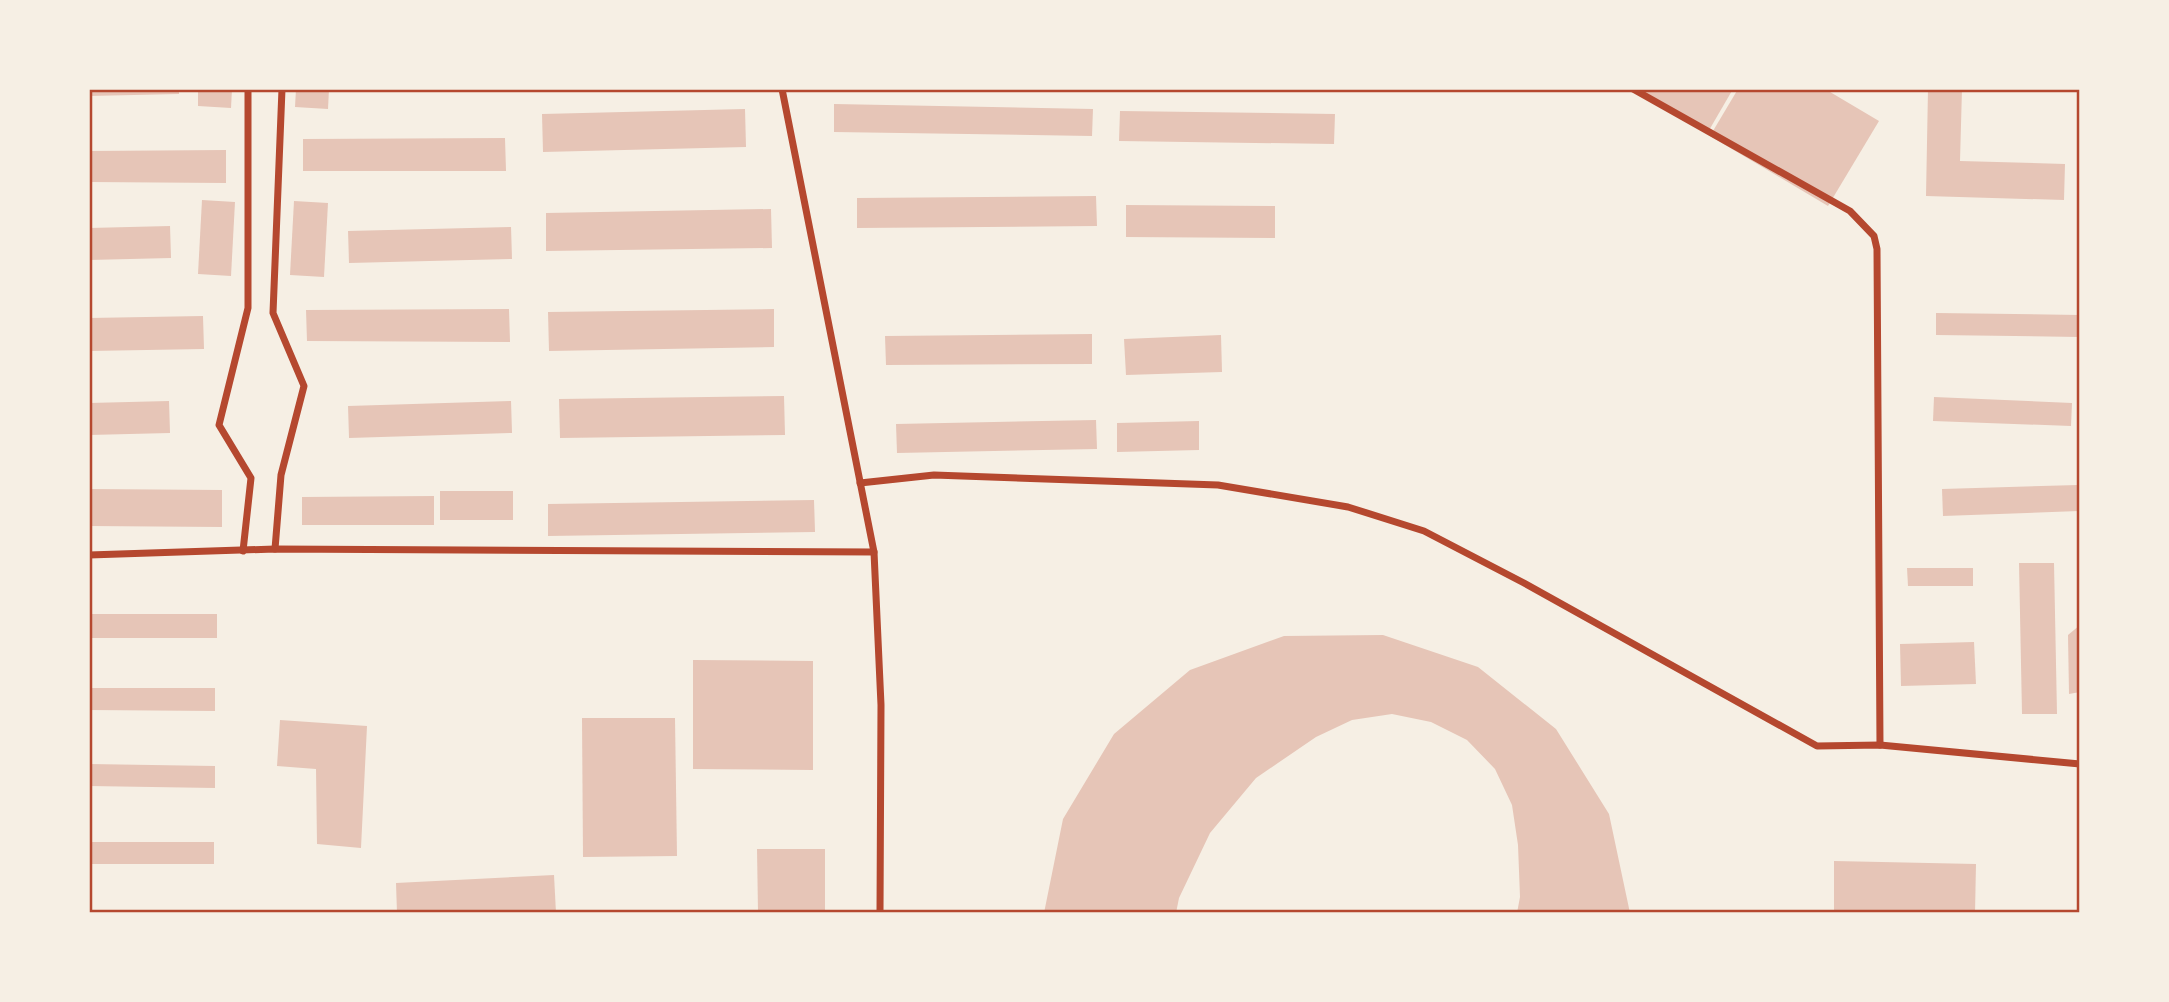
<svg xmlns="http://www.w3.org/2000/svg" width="2169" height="1002" font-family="Lato,sans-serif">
<rect width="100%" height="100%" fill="#f6efe4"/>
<!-- building -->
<g fill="#e6c5b7">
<polygon points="89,89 179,89 179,94 89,96"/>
<polygon points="198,89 232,89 231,108 198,106"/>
<polygon points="296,89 329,89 328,109 295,107"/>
<polygon points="1635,89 1733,89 1708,132"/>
<polygon points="1738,89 1825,89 1879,121 1828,206 1710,136"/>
<polygon points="1928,89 1962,89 1960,161 2065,164 2064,200 1926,196"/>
<polygon points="834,104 1093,109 1092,136 834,132"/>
<polygon points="745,109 746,147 543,152 542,114"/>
<polygon points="1120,111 1335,114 1334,144 1119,141"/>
<polygon points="505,138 506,171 303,171 303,139"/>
<polygon points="226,150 226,183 89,182 89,151"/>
<polygon points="1096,196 1097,226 857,228 857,198"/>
<polygon points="202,200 235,202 231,276 198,274"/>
<polygon points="294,201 328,203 324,277 290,275"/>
<polygon points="1126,205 1275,206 1275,238 1126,237"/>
<polygon points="771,209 772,248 546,251 546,213"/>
<polygon points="170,226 171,258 89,260 89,228"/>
<polygon points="511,227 512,259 349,263 348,231"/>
<polygon points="509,309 510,342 307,341 306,310"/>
<polygon points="774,309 774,347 549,351 548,312"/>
<polygon points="1936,313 2080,315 2079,337 1936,335"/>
<polygon points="203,316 204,349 89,351 89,318"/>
<polygon points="1092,334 1092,364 886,365 885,336"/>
<polygon points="1221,335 1222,372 1126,375 1124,339"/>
<polygon points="784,396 785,435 560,438 559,399"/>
<polygon points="1934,397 2072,403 2071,426 1933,421"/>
<polygon points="169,401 170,433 89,435 89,403"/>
<polygon points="511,401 512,433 349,438 348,406"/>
<polygon points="1096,420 1097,449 897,453 896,424"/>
<polygon points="1199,421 1199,450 1117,452 1117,423"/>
<polygon points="2078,485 2079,511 1943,516 1942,489"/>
<polygon points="89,489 222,490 222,527 89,526"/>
<rect x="440" y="491" width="73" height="29"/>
<polygon points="434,496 434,525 302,525 302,497"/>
<polygon points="814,500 815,532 548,536 548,504"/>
<polygon points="2019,563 2054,563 2057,714 2022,714"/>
<polygon points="1907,568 1973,568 1973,586 1908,586"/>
<rect x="89" y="614" width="128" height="24"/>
<polygon points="2080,625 2080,692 2069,694 2068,635"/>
<polygon points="1383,635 1478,667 1556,729 1609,814 1630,913 1517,913 1520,897 1518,845 1512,805 1495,769 1467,740 1431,722 1392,714 1352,720 1316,737 1256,778 1210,833 1179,898 1176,913 1044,913 1063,819 1114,734 1190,670 1284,636"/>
<polygon points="1974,642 1976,684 1901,686 1900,644"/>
<polygon points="693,660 813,661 813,770 693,769"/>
<polygon points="89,688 215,688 215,711 89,710"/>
<polygon points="582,718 675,718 677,856 583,857"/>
<polygon points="280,720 367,726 361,848 317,844 316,769 277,766"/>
<polygon points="89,764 215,766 215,788 89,786"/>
<rect x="89" y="842" width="125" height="22"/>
<polygon points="757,849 825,849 825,913 758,913"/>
<polygon points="1834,861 1976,864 1975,913 1834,913"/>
<polygon points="554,875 556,913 397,913 396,883"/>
</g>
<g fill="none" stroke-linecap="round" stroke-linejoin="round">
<!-- minor -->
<g stroke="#b5482f" stroke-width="7">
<polyline points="782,89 874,552 881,705 880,913"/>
<polyline points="1633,89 1850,211 1874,236 1877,249 1880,745"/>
<polyline points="860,483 934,475 1218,485 1348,507 1424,531 1524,583 1817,746 1880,745 2080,764"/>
<polyline points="275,549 281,475 304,386 273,313 282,89"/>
<polyline points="243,551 251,478 219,425 248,308 248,89"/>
<polyline points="89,555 275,549 874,552"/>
</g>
</g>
<!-- border -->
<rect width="2169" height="1002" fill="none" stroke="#f6efe4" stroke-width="182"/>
<rect x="91" y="91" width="1987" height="820" fill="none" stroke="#b5482f" stroke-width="2.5"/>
</svg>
